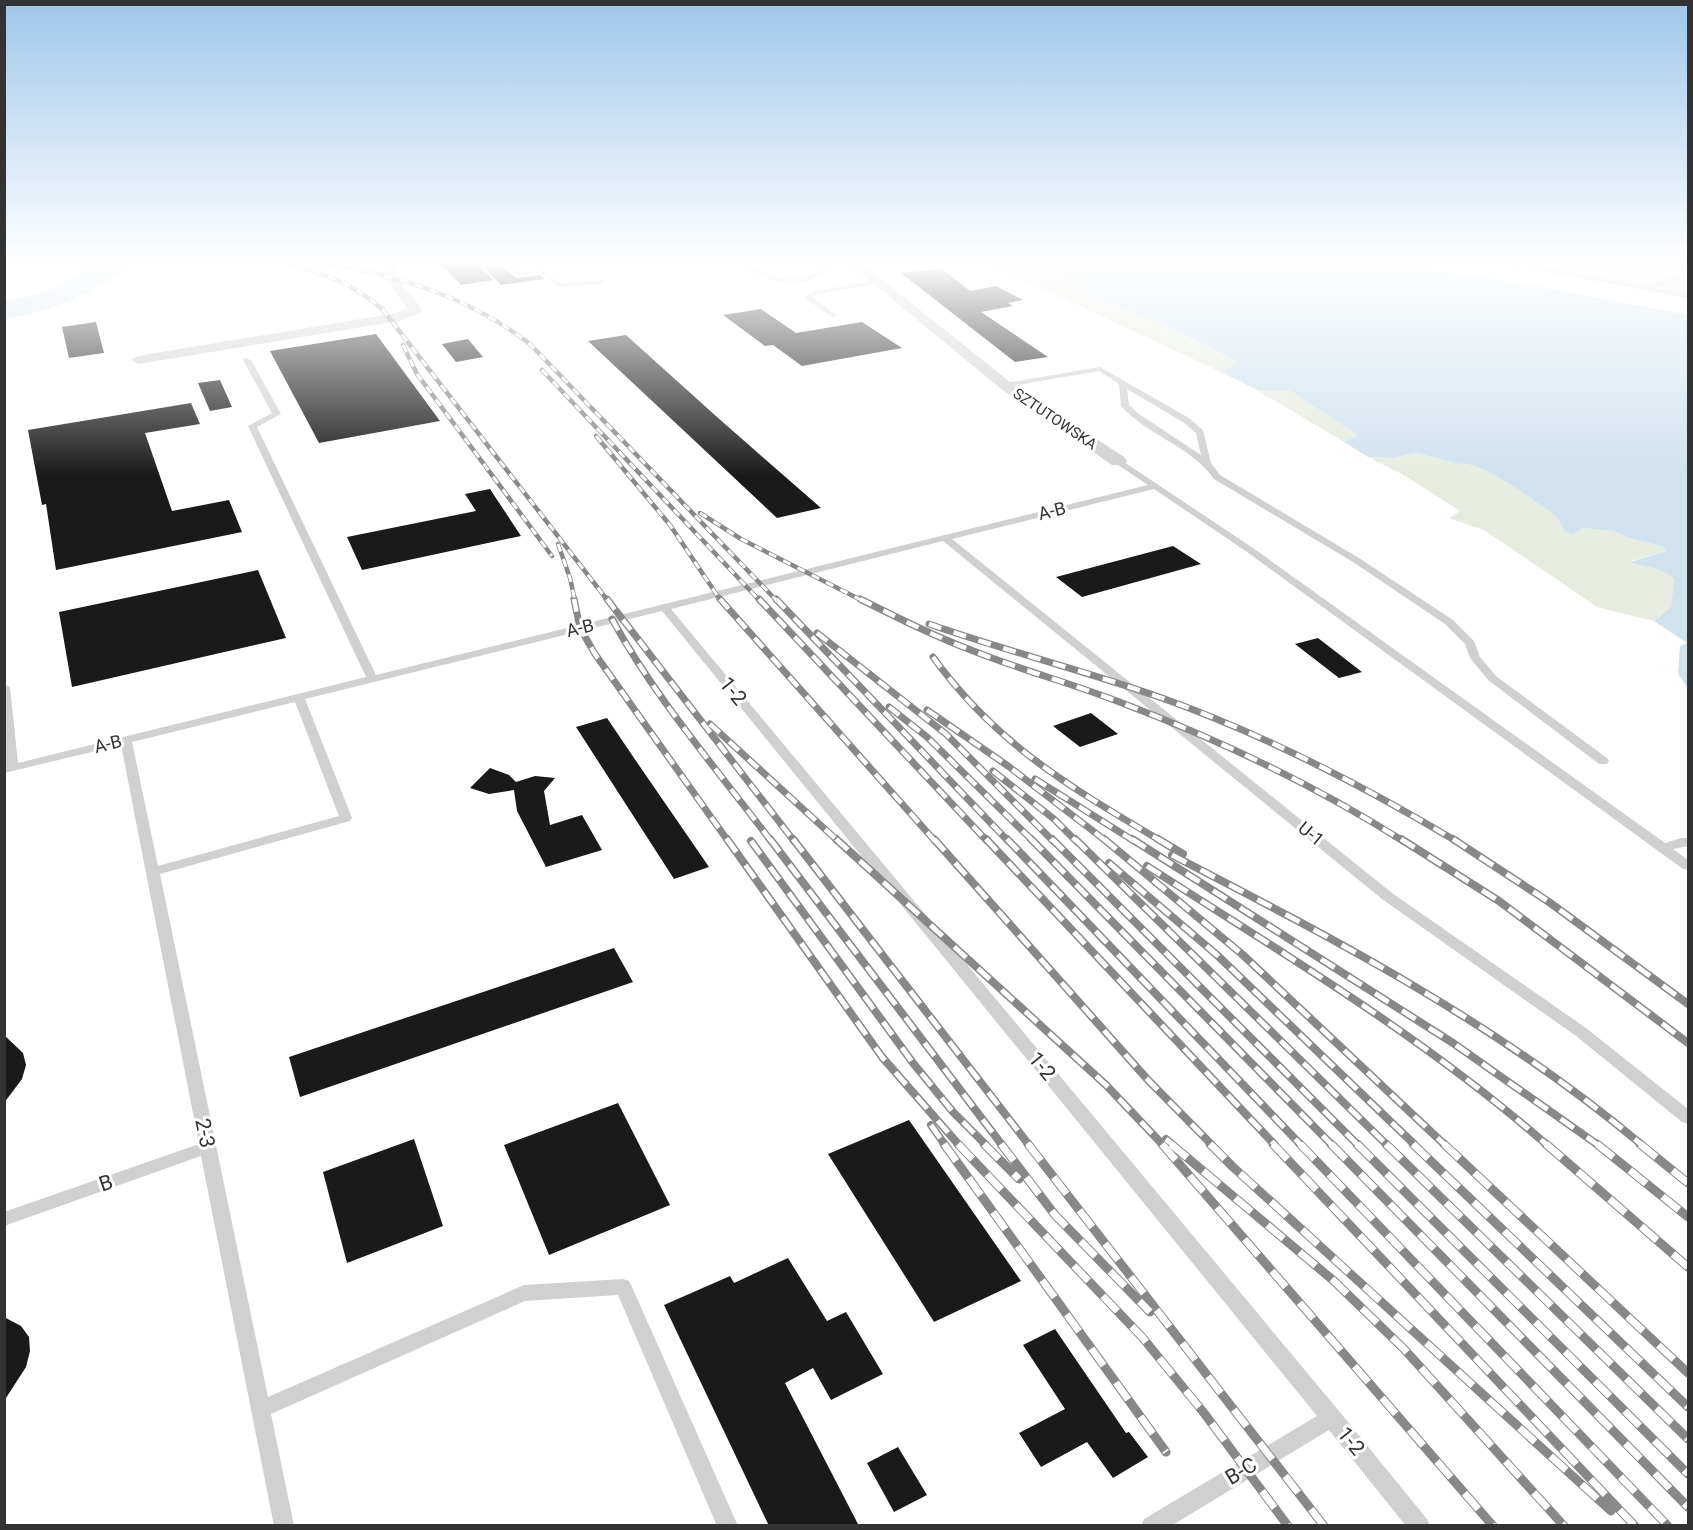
<svg xmlns="http://www.w3.org/2000/svg" width="1693" height="1530" font-family="Roboto,sans-serif">
<rect width="100%" height="100%" fill="#fff"/>
<!-- green -->
<g fill="#e6ecdf">
<polygon points="1496,262 1688,262 1688,297"/>
<path d="M1053 274C1113 306 1177 330 1237 362L1221 372 1015 276 1038 277Z"/>
<polygon points="1257,390 1289,390 1357,435 1344,442"/>
<path d="M1417 453 1459 464C1483 461 1530 499 1551 512L1558 519 1565 532 1573 535 1582 528 1613 531 1629 538 1661 546 1667 551 1631 561 1641 566 1662 569 1674 579 1671 607 1654 621 1597 607 1484 530 1449 518 1460 511 1402 474 1368 457 1392 458Z"/>
</g>
<!-- water -->
<g fill="#cfe2ee">
<path d="M92 262H135C96 294 54 310 5 319V302C43 294 61 287 92 262Z"/>
<path d="M981 262H1393L1424 269 1509 281 1688 315V689L1678 674 1680 646 1687 643 1654 621 1671 607 1674 579C1657 564 1650 570 1630 562L1667 551 1661 546 1629 538 1613 531 1582 528 1573 535 1565 532 1558 519 1551 512C1530 499 1483 461 1459 464L1417 453 1392 458 1368 457 1344 442 1357 435 1289 390H1257L1221 372 1237 362C1177 329 1113 306 1053 275 1022 280 1009 274 981 262Z"/>
</g>
<!-- building -->
<g fill="#1a1a1a">
<polygon points="439,262 475,262 494,280 461,285"/>
<polygon points="501,266 516,278 540,275 544,279 501,285 484,268"/>
<polygon points="942,269 970,291 996,286 1023,300 1008,303 1013,306 981,312 1048,357 1015,362 901,273"/>
<polygon points="761,309 796,333 862,322 902,348 802,366 773,345 765,346 723,315"/>
<polygon points="96,322 104,353 69,358 62,327"/>
<polygon points="376,334 440,421 319,443 270,351"/>
<polygon points="626,335 717,417 821,508 777,518 588,341"/>
<polygon points="468,339 483,357 456,362 442,344"/>
<polygon points="220,380 232,407 210,411 198,383"/>
<polygon points="191,403 200,424 145,433 172,511 229,500 242,532 56,570 46,504 42,505 28,430"/>
<polygon points="490,489 521,536 362,570 347,537 476,511 465,494"/>
<polygon points="1173,546 1201,564 1082,597 1056,577"/>
<polygon points="258,570 286,638 72,687 59,612"/>
<polygon points="1318,638 1362,672 1339,678 1295,644"/>
<polygon points="1091,713 1118,734 1080,747 1053,726"/>
<polygon points="607,718 634,758 709,867 674,879 576,727"/>
<polygon points="490,768 509,775 516,782 535,776 555,778 544,791 550,825 582,815 602,850 546,867 517,811 514,790 489,794 470,788"/>
<polygon points="614,948 633,982 300,1097 289,1057"/>
<polygon points="4,1035 23,1053 26,1065 22,1079 4,1103"/>
<polygon points="618,1103 670,1205 549,1255 504,1145"/>
<polygon points="909,1120 1021,1281 934,1322 828,1154"/>
<polygon points="414,1139 443,1226 347,1263 323,1172"/>
<polygon points="788,1258 827,1321 846,1312 883,1374 831,1400 813,1368 785,1383 859,1526 769,1526 664,1305 730,1276 734,1283"/>
<polygon points="4,1317 21,1326 29,1337 30,1351 26,1367 4,1401"/>
<polygon points="1055,1329 1126,1433 1129,1432 1148,1457 1113,1478 1087,1442 1041,1467 1019,1433 1065,1409 1023,1345"/>
<polygon points="898,1447 927,1495 894,1512 867,1463"/>
</g>
<g fill="none" stroke-linecap="round" stroke-linejoin="round">
<!-- path -->
<polyline stroke="#cdcdcd" stroke-width="2" stroke-dasharray="1.5 1.5" stroke-linecap="butt" points="1455,262 1528,273"/>
<!-- lane -->
<g fill="#d0d0d0" fill-rule="evenodd">
<polygon points="4,262 20,262 4,266"/>
<polygon points="500,262 506,262 519,273 544,270 560,283 603,280 606,282 603,284 558,287 541,273 516,276"/>
<path d="M741 262C748 261 752 264 758 268 783 283 800 283 824 267L821 262H827L831 268C803 292 767 285 741 262Z"/>
<polygon points="1540,262 1546,262 1542,266 1549,268 1649,287 1688,270 1688,274 1657,288 1688,294 1688,298 1547,272 1536,267 1535,266"/>
<polygon points="877,280 880,282 879,283 819,294 812,297 836,315 836,317 832,317 806,299 807,295 815,291"/>
<path d="M244 358 251 360 281 414 257 427 376 675 1148 485 1115 463V459L1118 458 1253 548 1665 843 1681 838H1688V846L1673 849 1688 860V870L1683 869 1247 552 1154 489 952 539 1392 893 1586 1028 1688 1109V1124L1682 1122 1576 1036 1382 899 943 541 671 609 1339 1411 1427 1519 1430 1526H1406L1329 1430 1171 1526H1141L1144 1519 1317 1416 662 611 305 699 352 818 350 821 160 874 268 1397 524 1285 623 1279 629 1281 632 1287 738 1526H717L618 1295 525 1301 271 1414 294 1526H274L201 1156 4 1226V1212L199 1144 121 745 4 773V684L10 687 18 763 366 677 248 426 272 413 243 360ZM295 702 339 816 158 866 132 742Z"/>
<path d="M1100 367 1189 418 1203 430 1211 463 1220 475 1359 558 1453 620 1474 641 1480 657 1496 676 1607 758 1609 761 1607 764H1599L1488 680 1470 658 1465 644 1445 624 1353 562 1214 479C1191 446 1148 436 1121 406L1119 384 1099 371 1005 387 1001 385 1005 383ZM1127 389 1183 422 1196 433 1201 455 1139 414 1129 405Z"/>
</g>
<!-- street -->
<g fill="#d0d0d0" fill-rule="evenodd">
<path d="M384 262H396C393 283 413 293 422 310L420 313 400 321 138 364 131 360 138 356 396 313 407 308 383 276Z"/>
<polygon points="847,262 860,262 1010,382 1124,457 1127,461 1124,465 1112,465 1000,388"/>
</g>
<defs>
<g id="rail-far3">
<path d="M282 262C320 272 354 283 383 310L608 601"/>
<polyline points="301,262 331,267"/>
<path d="M322 262C398 276 468 296 530 344L777 601"/>
<polyline points="403,345 417,374 552,556"/>
<polyline points="542,370 760,601"/>
<polyline points="596,436 670,525 721,601"/>
<polyline points="700,513 741,539 863,601"/>
<polyline points="558,544 570,578 575,601"/>
</g>
<g id="rail-far2">
<polyline points="574,599 580,628 595,654 728,841"/>
<polyline points="607,599 794,841"/>
<polyline points="720,599 935,841"/>
<polyline points="759,599 987,841"/>
<polyline points="776,599 1008,841"/>
<path d="M860 599C898 618 936 637 976 652 1024 671 1074 684 1122 703 1220 740 1314 785 1403 841"/>
<path d="M612 619C655 698 717 769 771 841"/>
<path d="M929 624C1006 651 1086 671 1162 698 1265 735 1362 785 1456 841"/>
<polyline points="817,633 946,734 1053,841"/>
<path d="M933 657C996 744 1070 787 1161 841"/>
<polyline points="889,707 927,737 1033,841"/>
<polyline points="927,710 1008,766 1106,841"/>
<polyline points="710,724 838,841"/>
<polyline points="993,771 1054,819 1076,841"/>
<polyline points="1035,779 1134,841"/>
</g>
<g id="rail-far1">
<polyline points="727,839 882,1057 959,1145"/>
<polyline points="770,839 1002,1145"/>
<polyline points="793,839 1029,1145"/>
<polyline points="836,839 1106,1085 1163,1145"/>
<polyline points="934,839 1148,1080 1212,1145"/>
<polyline points="986,839 1275,1145"/>
<polyline points="1007,839 1301,1145"/>
<polyline points="1031,839 1332,1145"/>
<polyline points="1052,839 1358,1145"/>
<polyline points="1075,839 1387,1145"/>
<polyline points="1104,839 1243,955 1445,1145"/>
<polyline points="1132,839 1453,1043 1598,1145"/>
<polyline points="1158,839 1183,854"/>
<polyline points="1401,839 1499,901 1688,1043"/>
<polyline points="1453,839 1549,902 1688,1004"/>
<polyline points="751,841 913,1063 953,1112 986,1145"/>
<path d="M1172 855C1338 941 1498 1024 1642 1145"/>
<polyline points="1109,863 1217,955 1415,1145"/>
<path d="M1147 866C1285 955 1424 1037 1547 1145"/>
<polyline points="931,1125 945,1145"/>
<polyline points="1166,1139 1173,1145"/>
</g>
<g id="rail">
<polyline points="944,1144 1166,1452"/>
<polyline points="958,1144 1142,1337 1204,1413 1288,1526"/>
<polyline points="984,1144 1019,1179"/>
<polyline points="1001,1144 1055,1215 1150,1312"/>
<polyline points="1028,1144 1324,1526"/>
<polyline points="1162,1144 1493,1526"/>
<polyline points="1171,1144 1334,1281 1404,1349 1564,1526"/>
<polyline points="1210,1144 1233,1167 1611,1511"/>
<polyline points="1273,1144 1635,1526"/>
<polyline points="1300,1144 1668,1526"/>
<polyline points="1331,1144 1688,1507"/>
<polyline points="1357,1144 1688,1474"/>
<polyline points="1386,1144 1688,1439"/>
<polyline points="1413,1144 1688,1407"/>
<polyline points="1444,1144 1688,1373"/>
<polyline points="1546,1144 1688,1267"/>
<polyline points="1597,1144 1688,1217"/>
<polyline points="1640,1144 1688,1183"/>
</g>
</defs>
<!-- rail-far3 casing -->
<use href="#rail-far3" stroke="#888" stroke-width="4.5"/>
<!-- rail-far2 casing -->
<use href="#rail-far2" stroke="#888" stroke-width="7"/>
<!-- rail-far1 casing -->
<use href="#rail-far1" stroke="#888" stroke-width="8"/>
<!-- rail casing -->
<use href="#rail" stroke="#888" stroke-width="9"/>
<!-- rail-far3 -->
<use href="#rail-far3" stroke="#fff" stroke-width="3" stroke-dasharray="8" stroke-linecap="butt"/>
<!-- rail-far2 -->
<use href="#rail-far2" stroke="#fff" stroke-width="4.5" stroke-dasharray="13" stroke-linecap="butt"/>
<!-- rail-far1 -->
<use href="#rail-far1" stroke="#fff" stroke-width="5" stroke-dasharray="16" stroke-linecap="butt"/>
<!-- rail -->
<use href="#rail" stroke="#fff" stroke-width="7" stroke-dasharray="21" stroke-linecap="butt"/>
</g>
<!-- sky -->
<linearGradient id="sky" x2="0" y2="1"><stop stop-color="#9ec6ea"/><stop offset="0.55" stop-color="#fff"/><stop offset="1" stop-color="#fff" stop-opacity="0"/></linearGradient>
<rect width="1693" height="476" fill="url(#sky)"/>
<g text-anchor="middle" stroke-width="6" stroke-linejoin="round" paint-order="stroke">
<!-- far-street labels -->
<g font-size="15" fill="#333" stroke="#fff">
<text transform="translate(1055 419) rotate(34)" y="5">SZTUTOWSKA</text>
</g>
<!-- street labels -->
<g font-size="18" fill="#333" stroke="#fff">
<text transform="translate(1052 511) rotate(-14)" y="6">A-B</text>
<text transform="translate(580 628) rotate(-14)" y="6">A-B</text>
<text transform="translate(108 744) rotate(-14)" y="6">A-B</text>
<text transform="translate(1311 834) rotate(39)" y="6">U-1</text>
</g>
<!-- near-street labels -->
<g font-size="21" fill="#333" stroke="#fff">
<text transform="translate(733 691) rotate(51)" y="7">1-2</text>
<text transform="translate(1042 1066) rotate(51)" y="7">1-2</text>
<text transform="translate(205 1133) rotate(79)" y="7">2-3</text>
<text transform="translate(106 1183) rotate(-19)" y="7">B</text>
<text transform="translate(1351 1441) rotate(51)" y="7">1-2</text>
<text transform="translate(1241 1471) rotate(-31)" y="7">B-C</text>
</g>
</g>
<!-- border -->
<rect width="1693" height="1530" fill="none" stroke="#333333" stroke-width="12"/>
</svg>
